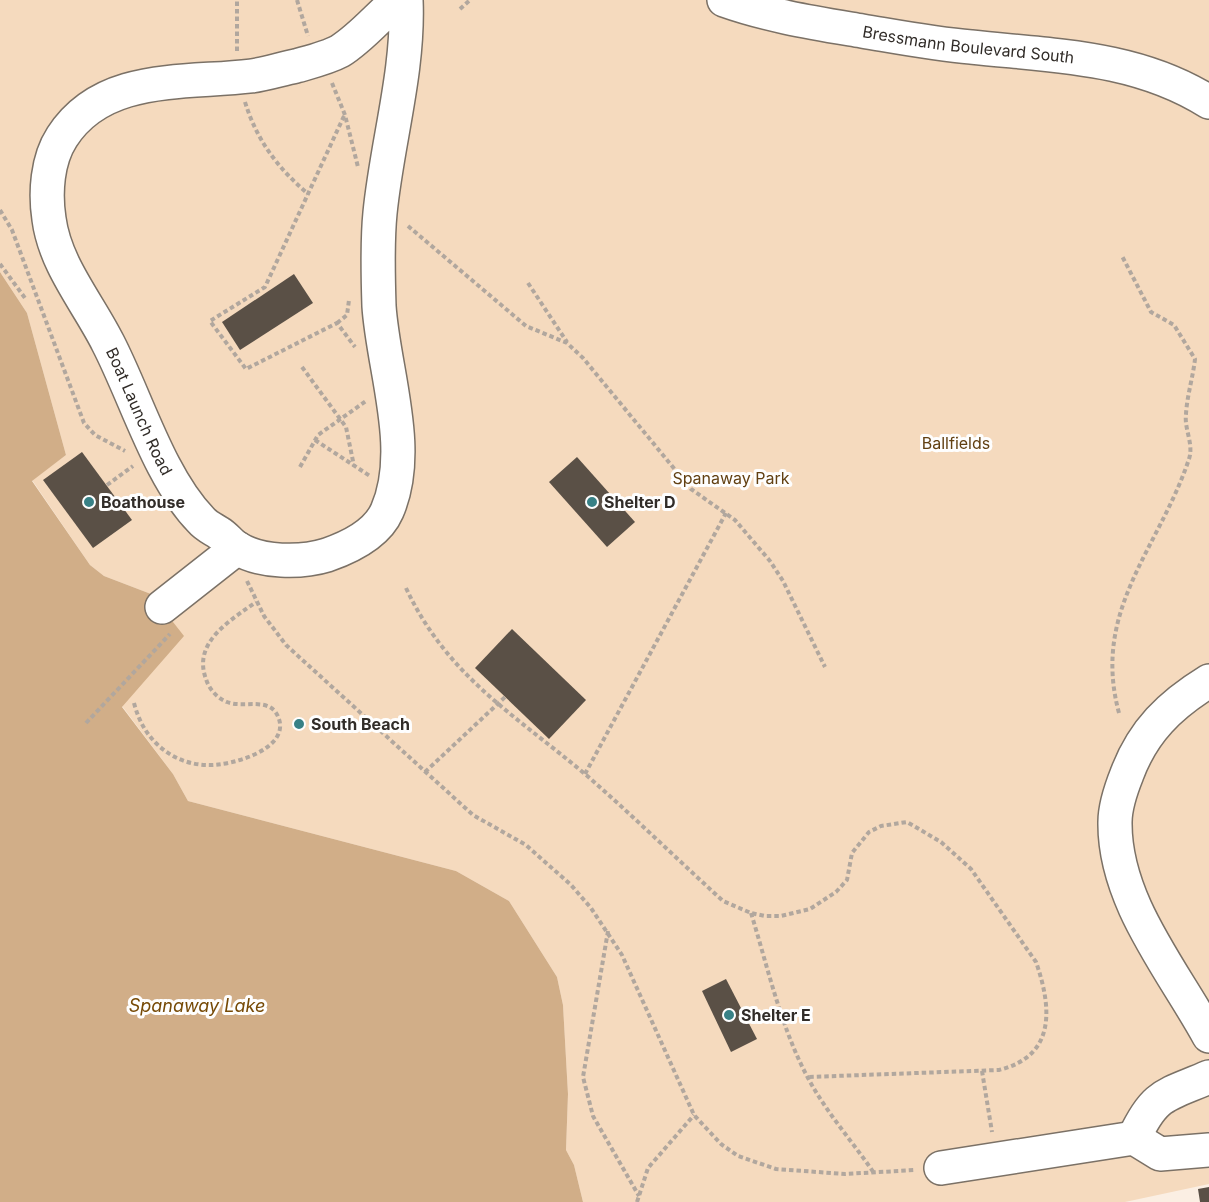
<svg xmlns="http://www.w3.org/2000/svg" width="1209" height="1202" font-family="Inter,sans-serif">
<rect width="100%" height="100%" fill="#fbefe3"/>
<!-- green -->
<polygon fill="#f5dabe" points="0,0 1209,0 1209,1184 1125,1202 583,1202 574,1165 566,1150 568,1094 563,1005 557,977 509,901 456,871 188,801 173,774 122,706 151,594 104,576 90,565 32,480 66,455 27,313 0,272"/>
<!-- water -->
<polygon fill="#d1ae88" points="0,272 27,313 66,455 32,481 90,565 104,576 151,594 184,636 122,707 173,774 188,801 456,871 509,901 557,977 563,1005 568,1094 566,1150 574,1165 583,1202 0,1202"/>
<!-- building -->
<g fill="#5a5046">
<polygon points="294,274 313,303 240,350 222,322"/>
<polygon points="82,452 132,520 93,548 43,480"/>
<polygon points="577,457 635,522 607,547 549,482"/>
<polygon points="512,629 586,700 549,739 475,668"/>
<polygon points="726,979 757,1039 731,1052 702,991"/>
<polygon points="1209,1187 1209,1202 1200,1202 1198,1189"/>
</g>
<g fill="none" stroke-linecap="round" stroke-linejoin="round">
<defs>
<g id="minor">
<path id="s1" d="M398 0C379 16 361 38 340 51 327 58 310 62 296 66 281 69 266 74 251 76 185 84 103 73 62 137 47 160 45 193 49 219 55 265 88 303 108 343 136 397 159 477 201 520 206 526 213 529 219 533 226 537 230 544 237 548 261 563 301 563 327 555 350 547 377 534 387 511 414 450 383 369 379 306 378 276 377 243 380 213 387 142 409 72 406 0"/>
<path id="s2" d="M724 0C769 16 815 23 862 31 898 37 934 44 971 47 1054 56 1136 56 1209 102"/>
<polyline points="162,607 237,548"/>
<path d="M1209 681C1170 705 1143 731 1127 774 1121 789 1115 806 1115 822 1114 901 1173 970 1209 1036"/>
<path d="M1134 1138C1155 1093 1165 1096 1209 1077"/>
<polyline points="1134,1138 1160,1154 1209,1150"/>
<polyline points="941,1168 1134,1138"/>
</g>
</defs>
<!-- minor casing -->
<use href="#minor" stroke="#7b7166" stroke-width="36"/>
<!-- path -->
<g stroke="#b1a79e" stroke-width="4" stroke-dasharray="4.5 3" stroke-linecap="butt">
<polyline points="297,0 308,36"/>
<polyline points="460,9 470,0"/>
<polyline points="237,51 237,0"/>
<polyline points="332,83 345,115 358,167"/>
<path d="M245 102C257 141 278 168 308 194"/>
<polyline points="344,116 265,287 210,321 246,369 337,323 355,347"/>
<polyline points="0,210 12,230 84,423 95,435 125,451"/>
<polyline points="408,226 526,326 567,343 583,358 691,489 735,520 770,561 783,581 825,667"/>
<polyline points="0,264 25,298"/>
<polyline points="528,283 567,342"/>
<polyline points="337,323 347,315 349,300"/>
<polyline points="302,367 346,427 354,466"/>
<polyline points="315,440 370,476"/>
<polyline points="300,467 318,435 366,401"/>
<polyline points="107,485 133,466"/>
<polyline points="247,581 264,616 286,645 473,815 526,845 571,885 591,908 622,955 694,1115 721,1144 738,1156 776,1169 845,1174 915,1170"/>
<path d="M406 588C447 676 515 715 585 774 632 815 677 859 723 901L751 913 765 916H781L810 909 836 892 847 880 852 853 869 832 881 826 907 822 941 842 971 869 1036 962C1052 1008 1056 1056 999 1070L808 1077"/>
<path d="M134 703C140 726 152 744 173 756 184 762 196 765 208 765 230 766 289 750 279 719 271 695 244 709 227 702 217 698 209 689 206 679 192 642 231 620 256 602"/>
<path d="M1119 713C1091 610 1159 549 1189 459 1194 444 1184 429 1186 414 1187 396 1193 377 1195 359L1174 325 1151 312 1122 256"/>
<polyline points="86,723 170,634"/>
<polyline points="425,772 505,697"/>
<polyline points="585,774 726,513"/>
<path d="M751 913C768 968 781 1028 808 1078 826 1112 852 1141 874 1173"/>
<polyline points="608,931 583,1077 593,1116 639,1196"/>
<polyline points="982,1071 992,1132"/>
<polyline points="637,1202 648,1168 694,1115"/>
</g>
<!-- minor -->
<use href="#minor" stroke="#fff" stroke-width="33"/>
</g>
<!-- markers -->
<g fill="#388186" stroke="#fefefe" stroke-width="2">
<circle cx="89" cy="502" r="6"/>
<circle cx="592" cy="502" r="6"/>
<circle cx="299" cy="724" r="6"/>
<circle cx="729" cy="1015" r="6"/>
</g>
<g text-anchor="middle" stroke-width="6" stroke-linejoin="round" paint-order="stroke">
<!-- street labels -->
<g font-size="16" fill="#312c28" stroke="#fefefe">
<text dy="6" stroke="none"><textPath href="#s2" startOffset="249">Bressmann Boulevard South</textPath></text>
<text dy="6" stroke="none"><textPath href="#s1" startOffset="675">Boat Launch Road</textPath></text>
</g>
<!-- park labels -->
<g font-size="16" fill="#624012" stroke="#fefefe">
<text x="956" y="449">Ballfields</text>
<text x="731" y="484">Spanaway Park</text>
</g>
<!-- poi labels -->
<g font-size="16" font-weight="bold" fill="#312c28" stroke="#fefefe" text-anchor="start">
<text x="101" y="508">Boathouse</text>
<text x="604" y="508">Shelter D</text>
<text x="311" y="730">South Beach</text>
<text x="741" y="1021">Shelter E</text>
</g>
<!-- water labels -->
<g font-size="18" font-style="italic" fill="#764a06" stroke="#fefefe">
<text x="197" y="1012">Spanaway Lake</text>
</g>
</g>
</svg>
